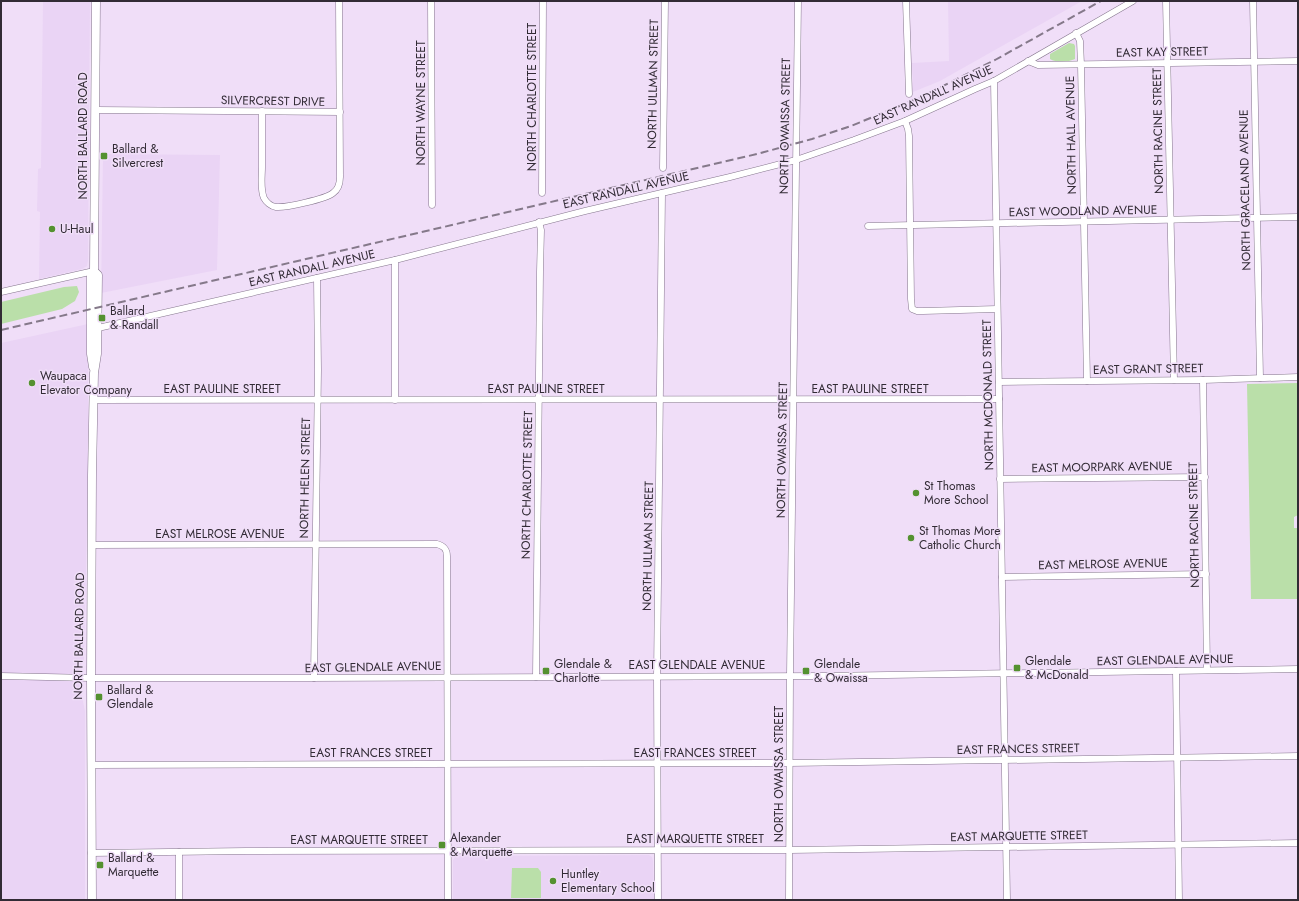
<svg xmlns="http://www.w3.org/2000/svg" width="1299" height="901" font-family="Jost,sans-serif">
<rect width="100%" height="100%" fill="#f0def8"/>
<!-- built -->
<g fill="#ead4f5">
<polygon points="43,1 90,1 88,261 87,266 82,269 39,279 40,212 37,211 38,169 41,168"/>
<polygon points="948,1 1082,1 940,81 913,92 912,63 949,61"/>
<polygon points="103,154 220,155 217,270 101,293"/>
<polygon points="88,324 88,476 84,660 79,667 81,692 85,711 85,900 1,900 1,343"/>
<polygon points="649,855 652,857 653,861 654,900 453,900 453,860 456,856"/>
</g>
<!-- green -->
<g fill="#badfa9">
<path d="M1069 43 1074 44 1075 46V59C1069 62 1056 63 1050 59V54Z"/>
<polygon points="77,286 79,292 75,301 62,309 1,324 1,302 64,287"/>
<polygon points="1298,383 1298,515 1294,517 1294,528 1298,528 1298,599 1251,599 1247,384"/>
<polygon points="512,868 538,868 541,872 541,898 511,898"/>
</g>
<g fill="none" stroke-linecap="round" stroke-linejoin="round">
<defs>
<g id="minor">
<polyline points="431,1 432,205"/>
<polyline points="906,1 909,94"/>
<polyline points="1166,1 1174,380"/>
<polyline points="1253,1 1260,378"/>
<polyline points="1076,33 1080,41 1081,65 1087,381"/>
<polyline points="1028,61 1038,65 1298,61"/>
<polyline points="994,81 1007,900"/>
<polyline points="96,110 340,112"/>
<path d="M262 111C262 130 262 148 262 167 262 177 260 189 264 198 266 202 271 206 276 207 285 208 326 199 333 193 339 189 340 183 340 177L339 1"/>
<polyline points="905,121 908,129 909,136 911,299 912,309 917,311 923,311 997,309"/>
<polyline points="663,168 665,1"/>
<polyline points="542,193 543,1"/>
<polyline points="868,226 1298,217"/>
<polyline points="1,292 94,271"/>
<polyline points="98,328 395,260 585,211 730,177 796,160 854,140 905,121 975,89 994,81 1133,1"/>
<polyline points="1203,380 1207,670"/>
<polyline points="999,382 1203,380 1298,377"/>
<polyline points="93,400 999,399"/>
<polyline points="395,400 395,260"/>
<polyline points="1000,479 1205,477"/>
<path d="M92 545 437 544C444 546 447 549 447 556L448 900"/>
<polyline points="1002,577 1206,574"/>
<polyline points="1176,671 1179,900"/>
<polyline points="1,676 91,678 307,678 822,676 1298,669"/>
<polyline points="536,677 540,272 541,230 539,222"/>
<polyline points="314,678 318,370 317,278"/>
<polyline points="91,765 789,763 1298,756"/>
<polyline points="179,852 179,900"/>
<polyline points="91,853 246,851 790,850 1298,843"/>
<polyline points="658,900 657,677 662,193"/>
<polyline points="789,900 790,676 798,1"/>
</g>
<g id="major">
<polyline points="93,367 91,354 91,275 94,271 96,1"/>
<polyline points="92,900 91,678 92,475 94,373 97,354 98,275 94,271"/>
</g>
</defs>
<!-- minor casing -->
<use href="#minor" stroke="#85768d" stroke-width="7"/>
<!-- major casing -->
<use href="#major" stroke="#85768d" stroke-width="9"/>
<!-- minor -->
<use href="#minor" stroke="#fff" stroke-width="6"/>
<!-- major -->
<use href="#major" stroke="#fff" stroke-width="8"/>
<!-- rail -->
<polyline stroke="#85798a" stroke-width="2" stroke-dasharray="8 4" stroke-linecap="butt" points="1,330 757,154 812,139 851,126 919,98 995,60 1101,1"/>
</g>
<!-- markers -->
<g fill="#549130" stroke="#f0def8" stroke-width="1.5">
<rect x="100" y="152" width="8" height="8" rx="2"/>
<circle cx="52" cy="229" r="4"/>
<rect x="98" y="314" width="8" height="8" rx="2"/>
<circle cx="32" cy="383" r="4"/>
<circle cx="916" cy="493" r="4"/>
<circle cx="911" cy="538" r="4"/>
<rect x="1013" y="664" width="8" height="8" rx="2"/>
<rect x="542" y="667" width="8" height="8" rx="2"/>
<rect x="802" y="667" width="8" height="8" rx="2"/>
<rect x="95" y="693" width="8" height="8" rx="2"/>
<rect x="438" y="841" width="8" height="8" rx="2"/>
<rect x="96" y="861" width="8" height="8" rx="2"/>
<circle cx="553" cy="881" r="4"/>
</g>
<g text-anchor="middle" stroke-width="3" stroke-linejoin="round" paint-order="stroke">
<!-- street labels -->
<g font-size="12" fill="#322b35" stroke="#f0def8">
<text transform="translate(1162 52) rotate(-1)" y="4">EAST KAY STREET</text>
<text transform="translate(653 84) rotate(-89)" y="4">NORTH ULLMAN STREET</text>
<text transform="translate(933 95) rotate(-24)" y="4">EAST RANDALL AVENUE</text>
<text transform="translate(532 97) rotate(-90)" y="4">NORTH CHARLOTTE STREET</text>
<text transform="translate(273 101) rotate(1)" y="4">SILVERCREST DRIVE</text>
<text transform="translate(421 103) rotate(-90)" y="4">NORTH WAYNE STREET</text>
<text transform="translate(785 126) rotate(-89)" y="4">NORTH OWAISSA STREET</text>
<text transform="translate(1158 131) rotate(-91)" y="4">NORTH RACINE STREET</text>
<text transform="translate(1071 135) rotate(-91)" y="4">NORTH HALL AVENUE</text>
<text transform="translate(83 136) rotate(-90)" y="4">NORTH BALLARD ROAD</text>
<text transform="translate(626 190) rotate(-13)" y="4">EAST RANDALL AVENUE</text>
<text transform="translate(1245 190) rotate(-91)" y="4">NORTH GRACELAND AVENUE</text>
<text transform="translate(1083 211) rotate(-1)" y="4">EAST WOODLAND AVENUE</text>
<text transform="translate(312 268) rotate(-13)" y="4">EAST RANDALL AVENUE</text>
<text transform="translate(1148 369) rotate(-1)" y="4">EAST GRANT STREET</text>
<text x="222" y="393">EAST PAULINE STREET</text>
<text x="546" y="393">EAST PAULINE STREET</text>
<text x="870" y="393">EAST PAULINE STREET</text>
<text transform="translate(988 395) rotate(-91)" y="4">NORTH MCDONALD STREET</text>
<text transform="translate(782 450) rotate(-89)" y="4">NORTH OWAISSA STREET</text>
<text transform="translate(1102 467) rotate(-1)" y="4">EAST MOORPARK AVENUE</text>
<text transform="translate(305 478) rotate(-89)" y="4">NORTH HELEN STREET</text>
<text transform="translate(527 485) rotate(-89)" y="4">NORTH CHARLOTTE STREET</text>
<text transform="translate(1194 525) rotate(-91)" y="4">NORTH RACINE STREET</text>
<text x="220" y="538">EAST MELROSE AVENUE</text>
<text transform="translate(648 546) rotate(-89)" y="4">NORTH ULLMAN STREET</text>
<text transform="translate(1103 564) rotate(-1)" y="4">EAST MELROSE AVENUE</text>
<text transform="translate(79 636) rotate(-89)" y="4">NORTH BALLARD ROAD</text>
<text transform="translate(1165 660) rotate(-1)" y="4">EAST GLENDALE AVENUE</text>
<text x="697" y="669">EAST GLENDALE AVENUE</text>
<text transform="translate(373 667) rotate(-1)" y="4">EAST GLENDALE AVENUE</text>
<text transform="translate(1018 749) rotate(-1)" y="4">EAST FRANCES STREET</text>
<text x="371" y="757">EAST FRANCES STREET</text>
<text x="695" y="757">EAST FRANCES STREET</text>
<text transform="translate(779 774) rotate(-90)" y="4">NORTH OWAISSA STREET</text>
<text transform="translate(1019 836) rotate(-1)" y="4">EAST MARQUETTE STREET</text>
<text x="695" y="843">EAST MARQUETTE STREET</text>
<text x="359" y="844">EAST MARQUETTE STREET</text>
</g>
<!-- poi labels -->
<g font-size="12" fill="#322b35" stroke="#f0def8" text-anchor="start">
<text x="112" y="153">Ballard &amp;<tspan x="112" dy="14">Silvercrest</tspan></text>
<text x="60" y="233">U-Haul</text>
<text x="110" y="315">Ballard<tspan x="110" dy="14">&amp; Randall</tspan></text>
<text x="40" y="380">Waupaca<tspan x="40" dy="14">Elevator Company</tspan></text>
<text x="924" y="490">St Thomas<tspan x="924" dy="14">More School</tspan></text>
<text x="919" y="535">St Thomas More<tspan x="919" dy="14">Catholic Church</tspan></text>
<text x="1025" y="665">Glendale<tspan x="1025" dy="14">&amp; McDonald</tspan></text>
<text x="554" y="668">Glendale &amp;<tspan x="554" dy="14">Charlotte</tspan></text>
<text x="814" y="668">Glendale<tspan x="814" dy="14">&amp; Owaissa</tspan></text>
<text x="107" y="694">Ballard &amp;<tspan x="107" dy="14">Glendale</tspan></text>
<text x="450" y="842">Alexander<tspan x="450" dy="14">&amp; Marquette</tspan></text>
<text x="108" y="862">Ballard &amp;<tspan x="108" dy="14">Marquette</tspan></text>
<text x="561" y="878">Huntley<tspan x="561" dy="14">Elementary School</tspan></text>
</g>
</g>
<!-- border -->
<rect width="1299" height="901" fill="none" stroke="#322b35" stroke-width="4"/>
</svg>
